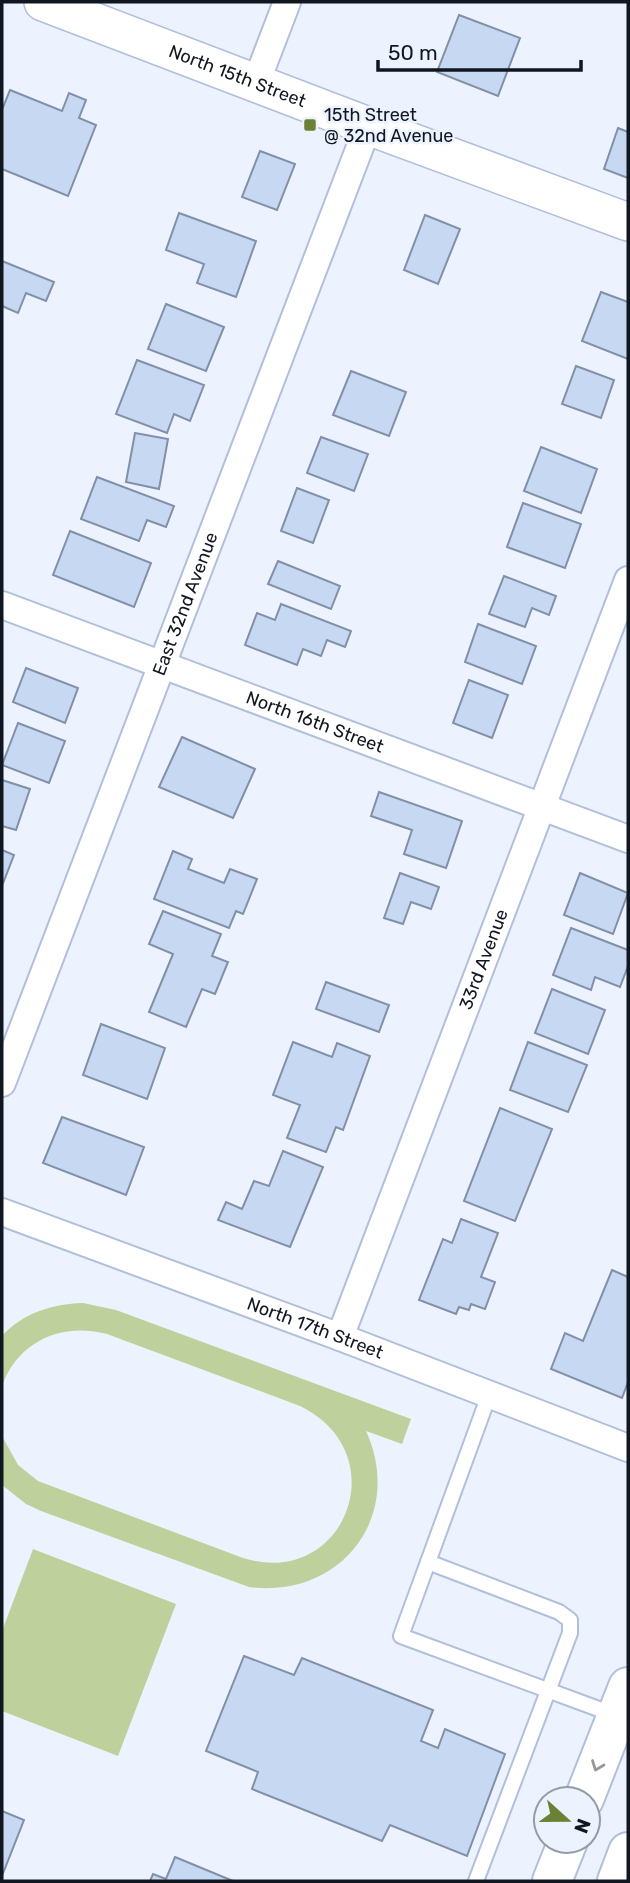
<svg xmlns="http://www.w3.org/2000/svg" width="630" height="1883" font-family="Rubik,sans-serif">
<rect width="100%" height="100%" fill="#ecf3fe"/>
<!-- green -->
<g fill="#bed19c">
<path d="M83 1303 116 1310 411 1419 402 1444 366 1431C405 1516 341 1599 249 1587L41 1511 26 1504 2 1485V1436L18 1465 38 1481 243 1558C344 1590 398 1454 300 1406L107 1334C62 1322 18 1341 2 1386V1336C23 1313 52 1304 83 1303Z"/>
<polygon points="33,1549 176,1604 118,1756 2,1711 2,1631"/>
</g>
<!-- building -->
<g fill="#c7d8f3" stroke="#8190a9" stroke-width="2">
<polygon points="459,15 520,38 498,96 437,72"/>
<polygon points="10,90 62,111 69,93 86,100 79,118 96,125 68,196 2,169 2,110"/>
<polygon points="618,128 628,132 628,178 604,169"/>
<polygon points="260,151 295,164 277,210 242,197"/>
<polygon points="179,213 256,241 236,297 197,283 204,264 166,250"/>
<polygon points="425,215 460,229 438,284 404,270"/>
<polygon points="2,261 54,282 46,301 26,293 18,313 2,306"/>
<polygon points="601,292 628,302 628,359 582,341"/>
<polygon points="166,304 224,327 206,371 148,349"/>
<polygon points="137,360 204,385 190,421 174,414 167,433 116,414"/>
<polygon points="576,366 614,380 601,418 562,404"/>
<polygon points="351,371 406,392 389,436 333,415"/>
<polygon points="135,433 168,439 159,489 126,482"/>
<polygon points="321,437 368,454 354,491 307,473"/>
<polygon points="541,447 597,469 581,513 524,491"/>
<polygon points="97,477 174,506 166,527 147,520 139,541 81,519"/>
<polygon points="297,488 329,500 313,543 281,531"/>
<polygon points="523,503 581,524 565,568 507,547"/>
<polygon points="70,531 151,563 134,607 53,575"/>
<polygon points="278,561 340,586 331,609 268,584"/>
<polygon points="504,576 556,596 549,615 532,608 525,627 489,614"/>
<polygon points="281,604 351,631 345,647 327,640 321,656 303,649 297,665 245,645 257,613 275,620"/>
<polygon points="478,624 536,646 522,684 465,662"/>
<polygon points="26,668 78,688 65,723 13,702"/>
<polygon points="469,680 508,695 492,738 453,723"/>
<polygon points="18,723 65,741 49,783 2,765"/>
<polygon points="182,737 255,769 233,818 159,787"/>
<polygon points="2,780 30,789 16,830 2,826"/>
<polygon points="379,792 462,821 446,868 404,854 412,830 371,816"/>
<polygon points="2,850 14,855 2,886"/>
<polygon points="173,851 192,859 188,869 224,883 230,869 257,879 243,914 236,911 229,928 154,899"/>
<polygon points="400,873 439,887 431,909 411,902 403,924 384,918"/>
<polygon points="580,873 628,893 613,934 564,915"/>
<polygon points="163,911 221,934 212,956 228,962 215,994 202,989 186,1027 149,1012 173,954 149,944"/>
<polygon points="571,928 628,950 628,966 620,987 595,977 591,990 553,975"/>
<polygon points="326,982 389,1005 379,1032 316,1009"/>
<polygon points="552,989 605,1010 588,1054 535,1033"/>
<polygon points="101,1024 165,1048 147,1099 83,1075"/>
<polygon points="293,1042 332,1057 337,1043 370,1056 343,1130 336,1127 326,1152 287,1138 300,1105 273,1095"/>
<polygon points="528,1042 587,1065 568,1112 510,1090"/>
<polygon points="500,1108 552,1129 515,1221 464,1201"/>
<polygon points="62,1117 144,1147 126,1195 43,1163"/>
<polygon points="283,1151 323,1167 290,1247 218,1220 226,1202 242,1209 254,1181 269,1186"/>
<polygon points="461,1219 498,1233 481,1277 495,1282 485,1309 471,1304 469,1310 459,1307 456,1314 419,1300 443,1239 452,1243"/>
<polygon points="612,1270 628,1277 628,1382 622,1398 551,1369 565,1333 583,1341"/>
<polygon points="244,1656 294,1675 302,1658 433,1710 421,1741 438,1748 445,1729 505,1754 467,1856 390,1825 382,1841 252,1789 258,1772 206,1751"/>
<polygon points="2,1811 24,1820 2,1876"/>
<polygon points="175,1857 233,1881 150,1881 153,1874 166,1879"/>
</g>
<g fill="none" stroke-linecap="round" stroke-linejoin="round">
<defs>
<g id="service">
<polyline points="489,1395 401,1636 615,1715"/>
<polyline points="428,1562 559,1612 570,1620 570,1633 476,1881"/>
</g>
<g id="minor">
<polyline points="256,83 287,2"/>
<path id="s1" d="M2 605 628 839"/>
<path id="s2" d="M2 1083 368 126"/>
<path id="s3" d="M2 1212 340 1337 628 1448"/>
<path id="s4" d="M340 1337 628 580"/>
</g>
<g id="secondary">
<path id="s5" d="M43 2 368 126 628 222"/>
</g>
<g id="primary">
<polyline points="584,1799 628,1687"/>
<polyline points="552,1881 568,1841"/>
<polyline points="617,1881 628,1852"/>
</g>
</defs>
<!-- service casing -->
<use href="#service" stroke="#b0c0db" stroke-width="18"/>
<!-- minor casing -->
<use href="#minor" stroke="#b0c0db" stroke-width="30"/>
<!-- secondary casing -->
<use href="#secondary" stroke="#b0c0db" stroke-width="40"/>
<!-- primary casing -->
<use href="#primary" stroke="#b0c0db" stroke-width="42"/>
<!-- service -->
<use href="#service" stroke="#fff" stroke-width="14"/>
<!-- minor -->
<use href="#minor" stroke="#fff" stroke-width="26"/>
<!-- secondary -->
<use href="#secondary" stroke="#fff" stroke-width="37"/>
<!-- primary -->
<use href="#primary" stroke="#fff" stroke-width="38"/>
</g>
<!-- one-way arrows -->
<defs><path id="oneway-chevron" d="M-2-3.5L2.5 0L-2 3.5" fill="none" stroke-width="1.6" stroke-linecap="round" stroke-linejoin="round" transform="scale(1.75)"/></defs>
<use stroke="#94979b" href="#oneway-chevron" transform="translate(597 1766) rotate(111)"/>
<!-- markers -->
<rect fill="#6b8234" stroke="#ecf3fe" stroke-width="2.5" x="303" y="118" width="14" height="14" rx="3.5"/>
<g text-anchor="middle" stroke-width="5" stroke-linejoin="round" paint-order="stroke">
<!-- street labels -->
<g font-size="18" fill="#111720" stroke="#ecf3fe">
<text dy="6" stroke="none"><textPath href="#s5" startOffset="208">North 15th Street</textPath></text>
<text dy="6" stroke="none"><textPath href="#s2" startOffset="513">East 32nd Avenue</textPath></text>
<text dy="6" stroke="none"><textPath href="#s1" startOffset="334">North 16th Street</textPath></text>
<text dy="6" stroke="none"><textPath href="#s4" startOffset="404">33rd Avenue</textPath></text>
<text dy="6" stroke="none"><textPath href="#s3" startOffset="334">North 17th Street</textPath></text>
</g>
<!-- poi labels -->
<g font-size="18" fill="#111720" stroke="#ecf3fe" text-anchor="start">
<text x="324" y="121">15th Street<tspan x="324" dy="21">@ 32nd Avenue</tspan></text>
</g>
</g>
<!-- border -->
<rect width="630" height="1883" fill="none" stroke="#111720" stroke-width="7"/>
<!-- north arrow -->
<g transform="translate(567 1820) rotate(111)"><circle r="33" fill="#ecf3fe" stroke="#949ba5" stroke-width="2"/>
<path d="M0-5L12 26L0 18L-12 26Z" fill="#6b8234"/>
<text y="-10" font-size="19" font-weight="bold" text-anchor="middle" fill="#111720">N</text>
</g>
<!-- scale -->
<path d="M378 60v10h203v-10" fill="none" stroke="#111720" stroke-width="3.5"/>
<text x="388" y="60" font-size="21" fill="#111720" stroke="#ecf3fe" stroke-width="5" paint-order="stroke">50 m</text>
</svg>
